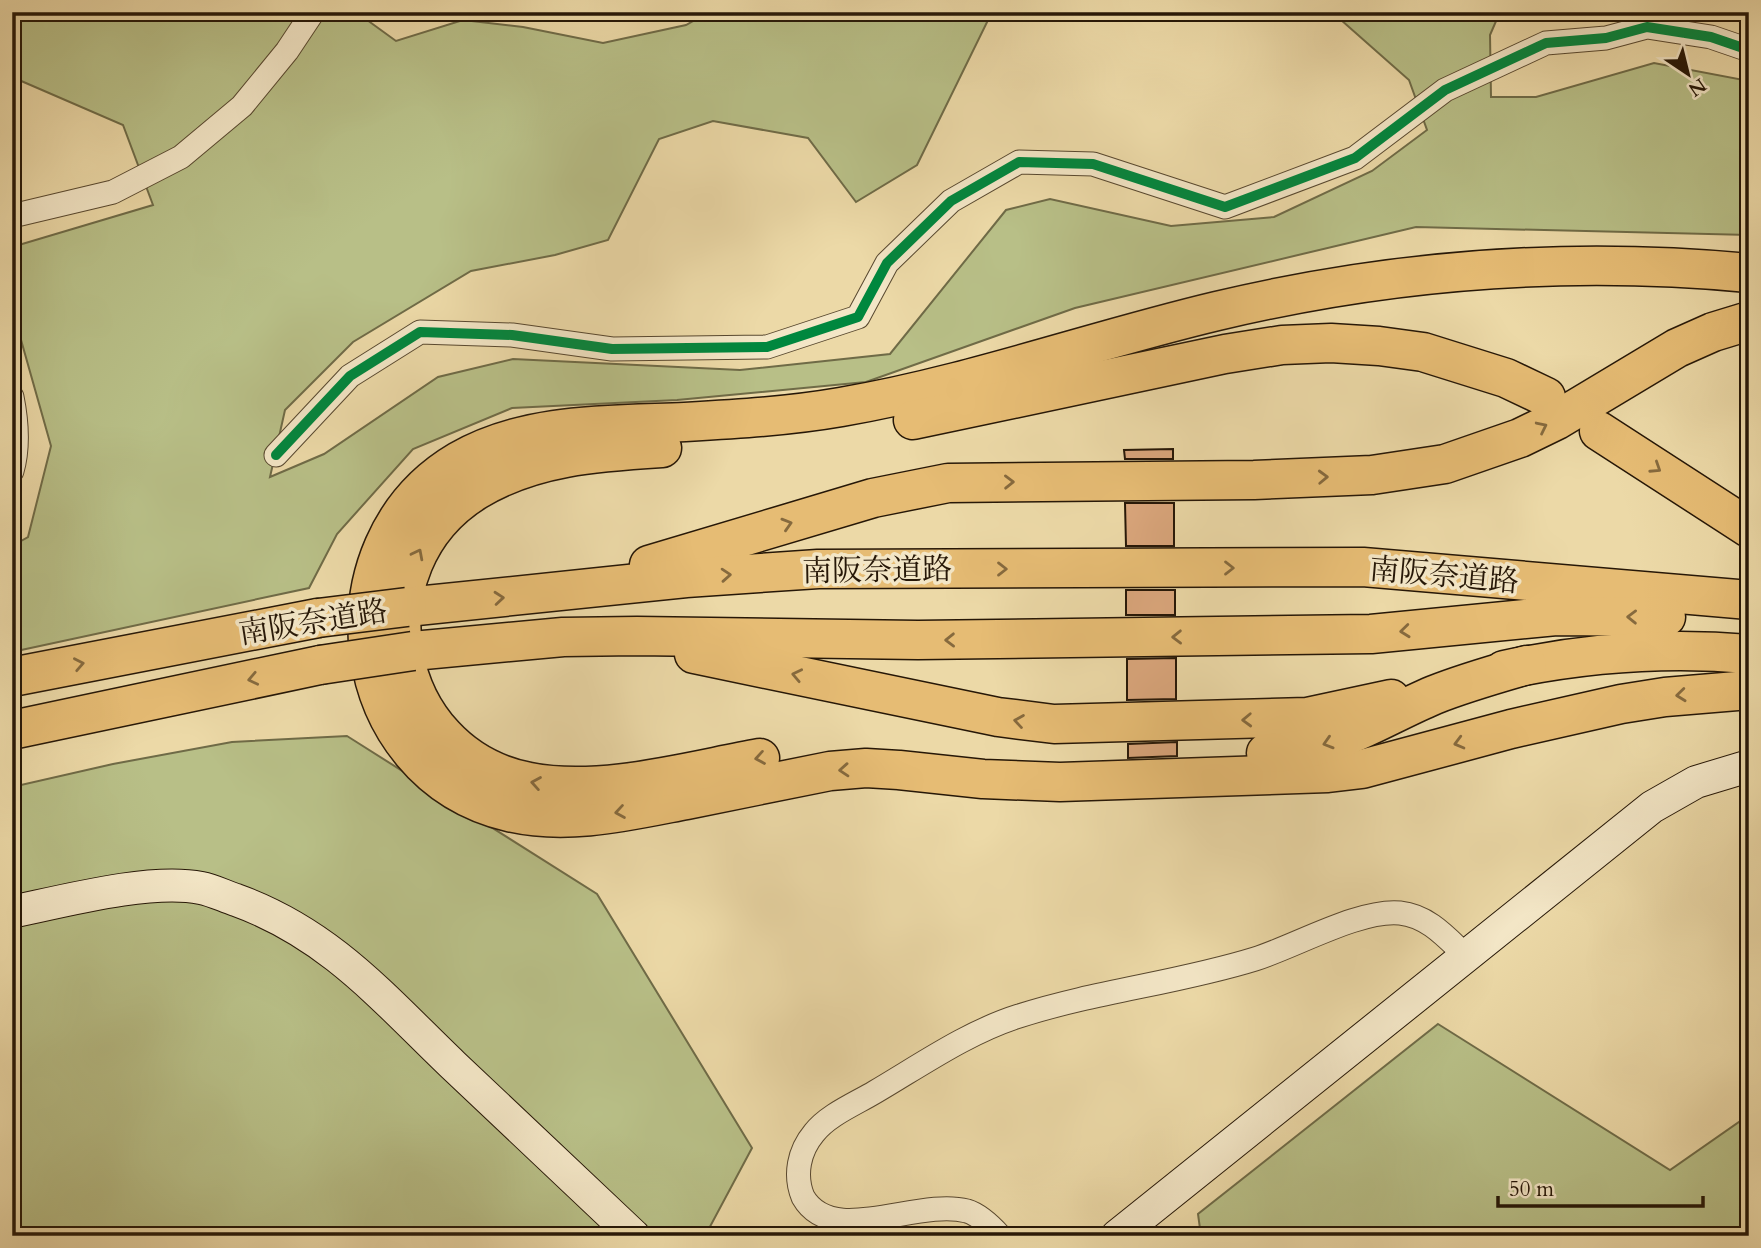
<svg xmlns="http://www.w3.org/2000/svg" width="1761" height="1248" font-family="Cardo,'Noto Serif JP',serif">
<rect width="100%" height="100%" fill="#ecd9a7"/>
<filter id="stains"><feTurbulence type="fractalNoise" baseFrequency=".00286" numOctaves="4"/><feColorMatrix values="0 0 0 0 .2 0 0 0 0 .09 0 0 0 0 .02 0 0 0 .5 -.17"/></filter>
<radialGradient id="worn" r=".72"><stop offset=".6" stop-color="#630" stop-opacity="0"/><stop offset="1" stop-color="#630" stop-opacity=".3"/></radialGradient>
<!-- green -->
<g fill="#b8bf87" stroke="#6f6b47" stroke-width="2">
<polygon points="12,12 356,12 396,41 463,20 523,27 603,43 686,25 709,12 992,12 917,165 856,202 808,138 713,121 659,139 608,240 555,255 471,271 353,342 285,410 270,477 324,454 438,377 513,359 740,370 890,354 1006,210 1050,199 1171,226 1274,217 1372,171 1427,130 1409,80 1332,12 1500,12 1490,35 1491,97 1536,97 1654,63 1749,81 1749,235 1416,227 1075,308 866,382 677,400 512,408 413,449 337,534 309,588 12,652 12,546 28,537 51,446 12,308 12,247 153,205 123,125 12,77"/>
<polygon points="347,736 597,894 752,1148 705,1236 12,1236 12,787 113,764 232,742"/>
<polygon points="1438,1024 1670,1170 1749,1115 1749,1236 1201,1236 1198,1214"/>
</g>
<!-- building -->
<g fill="#daa67c" stroke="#261707" stroke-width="2">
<polygon points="1173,449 1173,459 1125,459 1124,450"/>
<polygon points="1125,503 1174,503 1174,546 1126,546"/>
<rect x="1126" y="590" width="49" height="25"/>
<polygon points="1176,658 1176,699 1127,700 1127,659"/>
<polygon points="1177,742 1177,756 1128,758 1128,744"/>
</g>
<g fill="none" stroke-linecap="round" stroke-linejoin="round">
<defs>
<g id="street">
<polyline points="12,216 113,192 181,157 242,106 287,51 313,12"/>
<path d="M12 397C17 422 19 447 12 471"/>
<polyline points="276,455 350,376 420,332 512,335 612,349 767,347 858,317 887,263 951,201 1019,162 1093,164 1225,207 1355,158 1445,90 1546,43 1606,38 1647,27 1711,37 1749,50"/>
<path d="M1000 1236C991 1226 980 1215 967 1211 916 1198 832 1248 803 1197 794 1175 799 1151 814 1133 828 1115 855 1104 875 1092 921 1065 968 1032 1019 1016 1097 991 1178 983 1255 959 1296 946 1360 909 1400 913 1428 916 1446 937 1465 955"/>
</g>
<g id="secondary">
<path d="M12 912C64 901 150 878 201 888 212 890 224 896 236 900 330 934 383 998 453 1065 514 1122 574 1179 634 1236"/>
<polyline points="1117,1236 1652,807 1696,782 1749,766"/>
</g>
<g id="highway">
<path d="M1749 273C1569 256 1393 269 1217 311 1091 341 969 385 841 407 789 416 737 419 685 422 610 425 526 422 459 461 317 545 345 773 509 812 567 826 629 811 686 800 734 790 782 781 830 771L866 768 899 770 983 779 1060 782 1328 773 1362 769 1511 729 1621 704 1665 697 1749 690"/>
<polyline points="913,420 1225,354 1282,345 1331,343 1379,346 1423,352 1506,378 1546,397"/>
<polyline points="1599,431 1749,528"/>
<path d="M662 448C598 452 533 456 477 490 354 565 388 755 529 782 601 796 688 771 760 758"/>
<polyline points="649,565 873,498 948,483 1254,480 1372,475 1445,464 1520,438 1557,420 1677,348 1713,332 1749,321"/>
<polyline points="407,607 686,578 818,569 1363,567 1749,600"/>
<polyline points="413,651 563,637 637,636 918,640 1371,634 1556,616 1666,617"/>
<polyline points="694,654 998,717 1054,724 1307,717 1391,699"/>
<path d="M1504 670C1584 653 1667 647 1749 654"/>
<polyline points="12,677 318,618"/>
<polyline points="12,730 320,665"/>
<path d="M1266 753C1334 752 1375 720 1434 695 1464 683 1496 674 1527 665"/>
</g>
</defs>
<!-- street casing -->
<use href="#street" stroke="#58482f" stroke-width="25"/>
<!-- secondary casing -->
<use href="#secondary" stroke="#261707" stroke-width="34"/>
<!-- highway casing -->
<use href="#highway" stroke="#261707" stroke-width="41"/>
<!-- street -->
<use href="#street" stroke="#f3e6c6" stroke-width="23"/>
<!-- secondary -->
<use href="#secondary" stroke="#f3e6c6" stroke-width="32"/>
<!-- highway -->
<use href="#highway" stroke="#e6bc74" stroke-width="38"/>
<defs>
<g id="highway-bridge">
<polyline points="318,618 407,607"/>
<polyline points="320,665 413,651"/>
</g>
</defs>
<!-- highway-bridge casing -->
<use href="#highway-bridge" stroke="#261707" stroke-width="41" stroke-linecap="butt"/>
<!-- highway-bridge -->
<use href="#highway-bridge" stroke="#e6bc74" stroke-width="38"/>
<defs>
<polyline id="cycleway" points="276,455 350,376 420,332 512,335 612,349 767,347 858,317 887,263 951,201 1019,162 1093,164 1225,207 1355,158 1445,90 1546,43 1606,38 1647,27 1711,37 1749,50"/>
</defs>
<!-- cycleway casing -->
<use href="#cycleway" stroke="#f3e6c6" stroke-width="15"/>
<!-- cycleway -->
<use href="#cycleway" stroke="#00873e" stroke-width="10"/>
</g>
<!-- one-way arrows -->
<defs><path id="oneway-chevron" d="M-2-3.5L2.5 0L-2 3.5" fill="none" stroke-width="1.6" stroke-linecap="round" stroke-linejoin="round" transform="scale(1.75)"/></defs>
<g stroke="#866a3e">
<use href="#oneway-chevron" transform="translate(1542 427) rotate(-26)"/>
<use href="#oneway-chevron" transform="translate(1656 468) rotate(33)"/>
<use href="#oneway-chevron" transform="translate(1323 477) rotate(-2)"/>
<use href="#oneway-chevron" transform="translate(1009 482) rotate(-1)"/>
<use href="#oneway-chevron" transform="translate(787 524) rotate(-17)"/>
<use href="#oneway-chevron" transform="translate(418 554) rotate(-63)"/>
<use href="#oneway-chevron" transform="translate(1229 568)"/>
<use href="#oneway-chevron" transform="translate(1002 569)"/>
<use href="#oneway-chevron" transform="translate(726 575) rotate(-4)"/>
<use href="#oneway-chevron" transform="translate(499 598) rotate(-5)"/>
<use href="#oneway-chevron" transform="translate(1632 617) rotate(-179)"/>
<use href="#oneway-chevron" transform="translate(1405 631) rotate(174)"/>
<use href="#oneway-chevron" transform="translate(1177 637) rotate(179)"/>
<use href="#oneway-chevron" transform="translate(950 640) rotate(179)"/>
<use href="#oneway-chevron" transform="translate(79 664) rotate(-11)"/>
<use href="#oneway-chevron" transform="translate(797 675) rotate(-168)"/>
<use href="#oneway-chevron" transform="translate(253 679) rotate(168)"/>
<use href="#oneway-chevron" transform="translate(1681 695) rotate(174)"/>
<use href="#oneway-chevron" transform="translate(1247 720) rotate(178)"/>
<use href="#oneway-chevron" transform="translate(1019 721) rotate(-171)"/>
<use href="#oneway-chevron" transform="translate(1328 743) rotate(163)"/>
<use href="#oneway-chevron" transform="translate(1459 743) rotate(165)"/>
<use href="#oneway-chevron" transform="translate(760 758) rotate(170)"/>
<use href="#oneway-chevron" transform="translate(844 770) rotate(176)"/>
<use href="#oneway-chevron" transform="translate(536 783) rotate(-170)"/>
<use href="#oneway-chevron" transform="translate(620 812) rotate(171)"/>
</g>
<g text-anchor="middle" stroke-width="7" stroke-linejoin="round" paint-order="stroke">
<!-- street labels -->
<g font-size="30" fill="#261707" stroke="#f3e6c6">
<text transform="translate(877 570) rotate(-1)" y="10">南阪奈道路</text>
<text transform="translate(1444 575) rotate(5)" y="10">南阪奈道路</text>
<text transform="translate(313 622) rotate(-9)" y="10">南阪奈道路</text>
</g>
</g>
<!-- margin -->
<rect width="1761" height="1248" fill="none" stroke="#ecd9a7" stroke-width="42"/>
<rect x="14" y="14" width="1733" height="1220" fill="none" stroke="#261707" stroke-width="3.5"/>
<rect x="21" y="21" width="1719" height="1206" fill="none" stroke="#261707" stroke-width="2"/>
<!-- north arrow -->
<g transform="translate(1688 74) rotate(145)" stroke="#f3e6c6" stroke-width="5" paint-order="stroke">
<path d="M0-5L12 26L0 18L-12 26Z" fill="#261707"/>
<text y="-10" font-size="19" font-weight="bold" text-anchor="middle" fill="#261707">N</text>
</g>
<!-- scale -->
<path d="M1498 1196v10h205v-10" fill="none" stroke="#261707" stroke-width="3.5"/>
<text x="1509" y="1196" font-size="21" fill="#261707" stroke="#f3e6c6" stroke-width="5" paint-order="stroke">50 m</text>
<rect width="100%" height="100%" filter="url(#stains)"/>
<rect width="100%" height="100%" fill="url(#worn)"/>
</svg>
